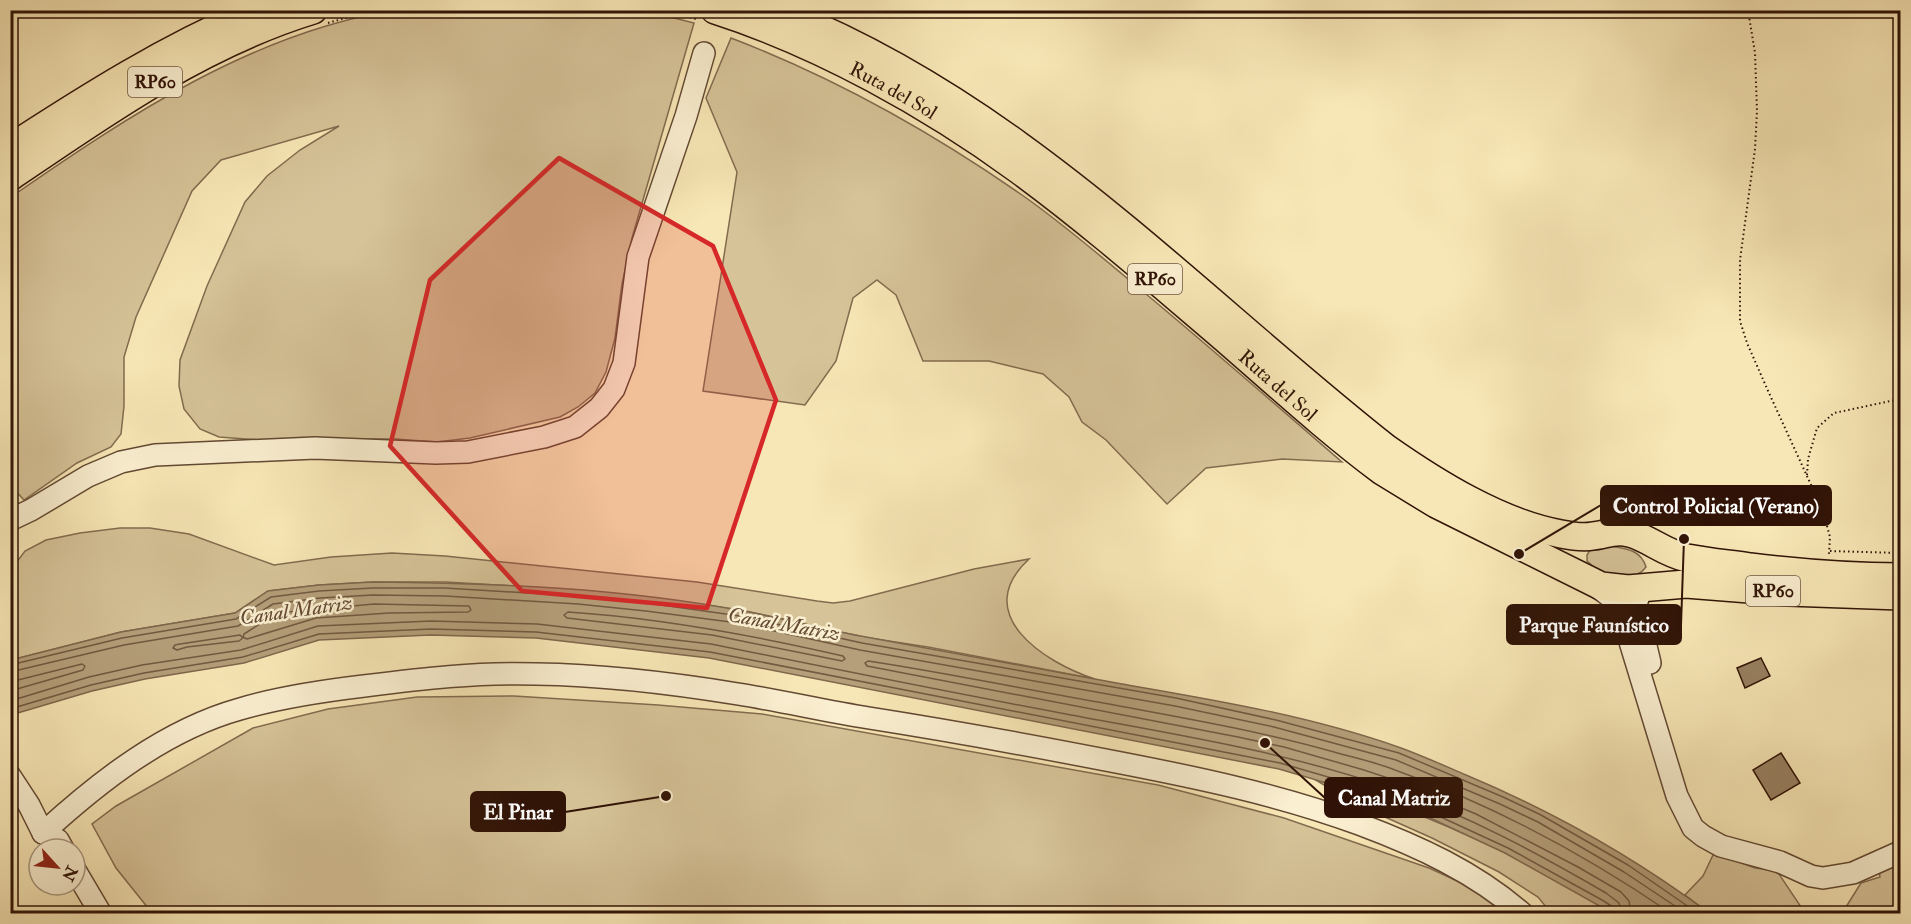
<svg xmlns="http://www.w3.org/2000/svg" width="1911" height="924" font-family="'IM FELL Double Pica',serif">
<rect width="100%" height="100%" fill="#f8e7b6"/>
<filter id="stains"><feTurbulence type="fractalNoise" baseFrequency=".00333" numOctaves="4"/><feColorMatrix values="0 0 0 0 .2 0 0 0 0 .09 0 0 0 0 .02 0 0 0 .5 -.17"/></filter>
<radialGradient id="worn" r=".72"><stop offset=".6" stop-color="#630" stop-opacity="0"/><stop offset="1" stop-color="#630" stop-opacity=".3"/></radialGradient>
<!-- green -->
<g fill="#d6c398" stroke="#836b4f" stroke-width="1.5">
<path d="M395 10H643L694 23 632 238 622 284 615 338 606 372 595 393 578 407 560 417 470 438 437 442 395 439H347L273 441 219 437 200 429 184 409 179 386 180 360 207 286 245 202 267 176 300 150 339 126 221 160 192 191 136 317 124 357V406L121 434 111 447 77 463 24 500 11 486V197C128 116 252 33 395 10Z"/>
<path d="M731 38C833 77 933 133 1022 195 1065 225 1105 260 1146 294 1212 349 1277 406 1342 462L1282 459 1206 468 1167 504 1106 440 1082 422 1069 397 1043 374 989 361H923L896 295 877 280 853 298 836 361 805 405 703 391 737 172 706 98Z"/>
<path d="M120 528H150L189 534 274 565 331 557 392 553 445 556 697 582 817 601 833 603 850 601 974 569 1029 559C969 614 1045 663 1095 679L928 647 863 637 741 610 647 597 579 590 446 582H373L319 585 268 591 235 613 121 632 11 660 10 571 25 551 46 540 80 533Z"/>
<path d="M1611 546C1627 549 1641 550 1646 567 1633 585 1600 575 1587 561V555L1590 550 1596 548Z"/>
<polygon points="514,696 658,705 762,714 1158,785 1284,818 1429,868 1475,889 1508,913 152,913 116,868 92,824 116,806 253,728 328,709 417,697"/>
<path d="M1314 779C1420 810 1520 854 1612 913H1551L1538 897 1499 872 1432 838 1358 805Z"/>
<polygon points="1900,852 1900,913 1837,914 1846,907 1861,883 1880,877 1878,862"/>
<polygon points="1714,853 1755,868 1777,871 1805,913 1709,913 1685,895 1703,876"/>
</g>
<!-- water -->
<path fill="#b49f7a" stroke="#7f674c" stroke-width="1.5" d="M373 582C496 583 622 588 743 611 784 618 825 630 866 637 951 652 1036 668 1122 684 1215 700 1311 716 1401 748 1423 756 1445 766 1466 775 1552 811 1634 857 1709 913H1612L1505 853 1428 817 1357 792 1279 769 709 658 536 638 431 635 319 640 244 663 145 679 92 691 11 715V660L121 632 235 613 268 591 319 585Z"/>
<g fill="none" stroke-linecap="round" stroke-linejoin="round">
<!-- shore -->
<g stroke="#725940" stroke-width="1.5">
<polygon points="374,604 469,606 471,610 468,612 389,613 316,618 247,639 243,637 244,634 277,613"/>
<path d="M568 612C661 618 752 635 843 656L845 659 842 661 712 635 567 618 564 615Z"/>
<polygon points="240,635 243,638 239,641 187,647 177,650 173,648 175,645 180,644"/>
<polyline points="10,665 122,638 236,619 271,597 319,591 373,588 445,588 579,596 647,603 740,616 862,643 1176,698 1276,720 1399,753 1503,797 1541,815 1628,865 1699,914"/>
<polyline points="10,672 124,645 238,626 273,604 320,598 373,595 445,596 578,604 646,611 738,623 860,650 1175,706 1274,727 1396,760 1500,804 1538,822 1624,872 1687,914"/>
<polyline points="10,682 82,664 85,666 83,670 10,691"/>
<path d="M10 701 89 677 142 665 241 650 318 626 431 621 537 624 711 644C829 668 948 692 1066 714 1177 735 1289 752 1395 790 1469 816 1539 854 1606 893L1619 903 1622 914"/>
<polyline points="10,709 91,685 144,673 243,657 319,634 431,629 536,632 710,652 1234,754 1280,763 1359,786 1430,812 1508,848 1602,900 1613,907 1614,914"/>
<path d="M1631 914 1629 901 1621 892 1578 867 1476 814 1400 782 1364 770 1284 747 1238 737 867 666 865 663 868 661C948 673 1028 690 1109 704 1184 718 1260 731 1334 752 1355 758 1375 762 1395 770 1493 805 1586 855 1672 914"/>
</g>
</g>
<!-- building -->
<g fill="#988162" stroke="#301306" stroke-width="1.5">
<polygon points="1761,658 1770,676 1745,688 1737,668"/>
<polygon points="1781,753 1800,783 1771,800 1753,770"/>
</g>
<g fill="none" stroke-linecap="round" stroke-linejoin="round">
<defs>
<g id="minor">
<polyline points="10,520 31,510 88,476 121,462 155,455 315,448 436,453 468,452 544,437 575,427 599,408 614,389 624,363 638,257 686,116 704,53"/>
<path d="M1593 584C1617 601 1621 602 1627 632L1677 796 1693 828 1703 836 1721 846 1780 862 1811 876 1823 878 1853 873 1900 852"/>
<polyline points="1642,587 1636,604 1650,663"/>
<polyline points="10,776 29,805 43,833"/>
<path d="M43 833C100 781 165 730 240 709 280 697 322 691 364 686 420 679 478 672 536 674 603 675 671 683 738 694 782 701 825 711 869 718 952 731 1034 746 1116 762 1199 778 1280 795 1359 824 1418 846 1475 872 1523 914"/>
<polyline points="43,833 58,840 63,849"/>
<polyline points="75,870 101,914"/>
</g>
<g id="major">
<path id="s1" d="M715 10C821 44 930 105 1019 170 1090 222 1156 280 1223 337 1275 382 1327 430 1382 471L1436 504 1601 586 1628 589 1686 584 1788 592 1900 596"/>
<path d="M777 10C1018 104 1188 292 1386 448 1436 483 1500 523 1561 534 1571 536 1583 538 1593 536 1605 535 1615 529 1629 533 1649 538 1664 553 1687 558 1708 562 1729 564 1750 567 1800 573 1850 577 1900 577"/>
<path d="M10 148C90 96 168 47 256 10"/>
<path d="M10 177C105 112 202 44 313 10"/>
</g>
</defs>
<!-- minor casing -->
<use href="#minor" stroke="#624832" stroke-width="24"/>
<!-- major casing -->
<use href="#major" stroke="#301306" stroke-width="30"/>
<!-- path -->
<g stroke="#301306" stroke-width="2" stroke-dasharray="1.5 3" stroke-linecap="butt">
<polyline points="664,10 696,19"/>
<polyline points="1748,10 1755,53 1757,111 1755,149 1740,260 1740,321 1747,343 1769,393 1823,511 1830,537 1829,554"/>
<polyline points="328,23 373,10"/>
<polyline points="1807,475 1808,459 1817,428 1834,413 1900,399"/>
<polyline points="1830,551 1900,553"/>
</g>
<!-- minor -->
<use href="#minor" stroke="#faefd0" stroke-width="21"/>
<!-- major -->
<use href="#major" stroke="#f8e7b6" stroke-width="27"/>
</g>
<!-- marked area -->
<path fill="#d62828" fill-opacity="0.2" stroke="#d62828" stroke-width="4.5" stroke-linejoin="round" d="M559 158 713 246 776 400 707 608 522 591 390 446 430 280Z"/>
<g text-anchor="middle" stroke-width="5" stroke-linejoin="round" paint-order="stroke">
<!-- shield labels -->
<g fill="#faefd0" stroke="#6d5543" stroke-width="1.5">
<rect x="128" y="67" width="54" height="30" rx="4.5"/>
<rect x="1128" y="264" width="54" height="30" rx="4.5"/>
<rect x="1746" y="576" width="54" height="30" rx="4.5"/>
</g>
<g font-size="18" font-weight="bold" fill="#301306">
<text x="155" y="88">RP60</text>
<text x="1155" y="285">RP60</text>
<text x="1773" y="597">RP60</text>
</g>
<!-- street labels -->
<g font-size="20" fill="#301306" stroke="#faefd0">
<text dy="7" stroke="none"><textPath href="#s1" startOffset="196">Ruta del Sol</textPath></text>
<text dy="7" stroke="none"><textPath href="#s1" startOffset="682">Ruta del Sol</textPath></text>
</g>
<!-- water labels -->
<g font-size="21" font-style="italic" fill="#654b34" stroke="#faefd0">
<text transform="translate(296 610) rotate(-8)" y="7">Canal Matriz</text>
<text transform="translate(784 624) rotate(10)" y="7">Canal Matriz</text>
</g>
</g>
<!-- callouts -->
<path fill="none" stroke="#301306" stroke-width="2" d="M1519 554L1601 505M1684 539L1681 625M1265 743L1325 798M666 796L565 812"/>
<g fill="#301306" stroke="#faefd0" stroke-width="2">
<circle cx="1519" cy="554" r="6"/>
<circle cx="1684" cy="539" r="6"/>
<circle cx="1265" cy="743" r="6"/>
<circle cx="666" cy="796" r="6"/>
</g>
<g fill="#301306" stroke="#301306" stroke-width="2">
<rect x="1601" y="486" width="230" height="39" rx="6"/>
<rect x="1507" y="605" width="174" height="39" rx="6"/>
<rect x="1325" y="778" width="137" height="39" rx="6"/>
<rect x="471" y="792" width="94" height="39" rx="6"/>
</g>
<g font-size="21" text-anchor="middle" font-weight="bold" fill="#fff">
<text x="1716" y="513">Control Policial (Verano)</text>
<text x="1594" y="632">Parque Faunístico</text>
<text x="1394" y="805">Canal Matriz</text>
<text x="518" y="819">El Pinar</text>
</g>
<!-- margin -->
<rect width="1911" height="924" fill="none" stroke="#f8e7b6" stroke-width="36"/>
<rect x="12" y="12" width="1887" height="900" fill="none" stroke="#301306" stroke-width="3"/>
<rect x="18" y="18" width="1875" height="888" fill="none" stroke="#301306" stroke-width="1.5"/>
<!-- north arrow -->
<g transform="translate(57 867) rotate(117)"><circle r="28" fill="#faefd0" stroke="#a9977f" stroke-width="1.5"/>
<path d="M0-4.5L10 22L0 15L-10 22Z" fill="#8f2418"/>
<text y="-9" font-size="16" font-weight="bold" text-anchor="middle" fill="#301306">N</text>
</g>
<rect width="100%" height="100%" filter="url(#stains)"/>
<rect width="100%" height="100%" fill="url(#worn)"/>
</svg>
